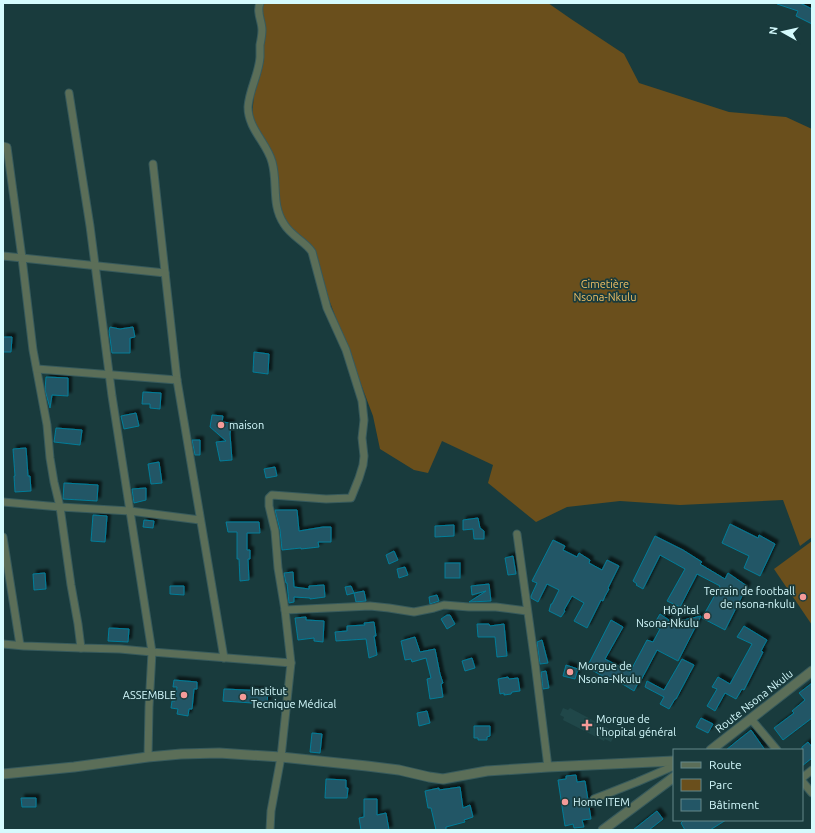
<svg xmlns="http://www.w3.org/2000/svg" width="815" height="833" font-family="Ubuntu,sans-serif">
<defs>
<filter id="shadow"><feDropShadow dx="3.5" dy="-3.5" stdDeviation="1" flood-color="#0009"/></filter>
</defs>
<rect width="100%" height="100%" fill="#193b3d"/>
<!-- built -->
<polygon fill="#204749" points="563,708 568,710 570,708 611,730 610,732 615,734 611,742 605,739 604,741 563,720 564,717 560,715"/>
<!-- green -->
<g fill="#6a4f1c">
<polygon points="262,3 548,3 571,19 624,54 639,83 729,112 786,117 812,129 812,537 800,546 783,500 680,505 620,501 567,507 536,522 488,483 493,465 442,441 428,473 414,470 380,449 373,416 328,297 315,250 291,228 281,215 277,198 278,179 252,117"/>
<polygon points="812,541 812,625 774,569"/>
</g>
<!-- building -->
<g fill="#235666" stroke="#037d99" filter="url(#shadow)">
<polygon points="777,3 800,3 812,9 812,24 796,16 798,11 777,4"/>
<polygon points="110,327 120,329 133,327 135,337 130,338 130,353 112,353 109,331"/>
<polygon points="3,337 12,337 11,352 3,352"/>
<polygon points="254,352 269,354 268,374 253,372"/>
<polygon points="46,377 68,378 68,396 52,395 50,408 45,390"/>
<polygon points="143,392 161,393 160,409 150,408 150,404 142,404"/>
<polygon points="136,413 139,426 124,429 121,416"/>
<polygon points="212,415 223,416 222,422 231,423 230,434 232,460 220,461 216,442 226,441 210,427"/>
<polygon points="56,428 82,430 80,445 54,442"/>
<polygon points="192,440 200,440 200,455 195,455"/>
<polygon points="26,448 28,476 30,476 31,491 15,492 14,476 15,476 13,449"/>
<polygon points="159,462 162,483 151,484 148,464"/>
<polygon points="275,467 277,476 266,478 264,469"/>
<polygon points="64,483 98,485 97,501 63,499"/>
<polygon points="146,488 146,500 134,503 132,489"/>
<polygon points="275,510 297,510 299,531 323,527 331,527 331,542 318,542 319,547 301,549 301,548 282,550 280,530"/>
<polygon points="93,515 107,516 105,542 91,541"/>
<polygon points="478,518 480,528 484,531 484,539 474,539 473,529 463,530 463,520"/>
<polygon points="144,520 154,521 153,528 143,527"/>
<polygon points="226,522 259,522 260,533 247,533 247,550 250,550 250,559 248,559 249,580 240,581 239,559 237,559 237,532 228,532"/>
<polygon points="730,524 758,538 759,535 775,544 760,576 744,568 749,556 722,543"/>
<polygon points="454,525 454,536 435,537 435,526"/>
<polygon points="655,536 683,550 702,562 700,564 725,579 728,573 747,586 725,630 702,618 720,586 697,574 680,607 667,601 685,569 660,555 643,589 636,585 637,584 633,581"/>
<polygon points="553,540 565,546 563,550 577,557 579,553 590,560 589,563 602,570 607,560 619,566 608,588 609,589 605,596 603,601 601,600 587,628 574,621 584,603 572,596 564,610 565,611 561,617 549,611 551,604 552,604 559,590 547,584 538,602 531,598 531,596 537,583 532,581"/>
<polygon points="394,551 398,560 389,564 386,555"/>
<polygon points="513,556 516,574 508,575 505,558"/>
<rect x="445" y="563" width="15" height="15"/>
<polygon points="405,567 408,575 399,578 397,569"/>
<polygon points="293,572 294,587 309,589 309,586 324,585 325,597 310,599 310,598 294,597 294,602 289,603 287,583 286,583 284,573"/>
<polygon points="45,573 46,589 34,590 33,574"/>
<polygon points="489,584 491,601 469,602 486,591 472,595 471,586"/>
<polygon points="170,586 184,586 184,595 170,594"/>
<polygon points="351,586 354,593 364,591 366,601 356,602 354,593 347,595 345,587"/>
<polygon points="437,595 439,601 430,604 429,597"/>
<polygon points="660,614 669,620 666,624 701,616 678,661 657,650 639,684 638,683 634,691 616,680 614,683 587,667 611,620 623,627 605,659 630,672 647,640 653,642 660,629 653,626"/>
<polygon points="447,615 450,615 455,624 447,629 441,619"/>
<polygon points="306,617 306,620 324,621 323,642 314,641 314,638 298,640 295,618"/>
<polygon points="374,622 376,636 374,636 377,655 369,658 366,639 336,641 335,632 347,631 347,626 365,625 364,623"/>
<polygon points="477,624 489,624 490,626 504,624 507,656 497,657 495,637 478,637"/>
<polygon points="744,626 767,640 761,651 763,652 744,690 742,689 736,699 725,693 715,711 707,706 717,689 712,687 718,677 730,684 752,644 737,637"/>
<polygon points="109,628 129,629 128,642 108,641"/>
<polygon points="415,637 420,652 435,649 440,674 443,683 441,684 443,697 430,699 427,679 431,678 426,658 412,662 411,659 405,660 401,641"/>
<polygon points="542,640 548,663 540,664 537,642"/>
<polygon points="472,658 475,668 465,671 462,661"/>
<polygon points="682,659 694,665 676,699 675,699 669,709 660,704 664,697 645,687 647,681 664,690"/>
<polygon points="566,665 578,669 575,679 563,676"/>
<polygon points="546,671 549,688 543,689 541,672"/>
<polygon points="508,677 509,679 518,678 520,691 512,692 511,694 504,695 504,693 500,694 498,679"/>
<polygon points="174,680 197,682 197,689 194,689 192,709 189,709 188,716 177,714 178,709 171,708 172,701 175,701 177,687 173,687"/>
<polygon points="812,683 812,718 783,740 774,728 794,713 792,711 805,700 799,693"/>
<polygon points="224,689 268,691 267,704 223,701"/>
<polygon points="427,711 430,723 419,726 417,713"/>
<polygon points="701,718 713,724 708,733 696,727"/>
<polygon points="474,726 490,726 490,736 487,737 487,740 478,740 478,738 474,738"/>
<polygon points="751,730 765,750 726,750 737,741"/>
<polygon points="312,733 322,734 320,753 310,752"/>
<polygon points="808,742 812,747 812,758 802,766 802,747"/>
<polygon points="576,775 577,782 585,781 591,819 582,820 584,827 574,828 573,824 565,826 558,780 566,779 566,776"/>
<polygon points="326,779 346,780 346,788 348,788 347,798 325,798"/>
<polygon points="460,787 463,808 470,805 473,817 464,820 465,822 446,827 446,830 436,830 431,808 428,808 425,791 439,788 439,790"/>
<polygon points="21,798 36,798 36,807 22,807"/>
<polygon points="364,799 377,799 377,815 386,813 389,830 361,830 359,818 364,817"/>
<polygon points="657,811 663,819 649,830 633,830"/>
<polygon points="684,820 726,820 710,830 685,830 681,823"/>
</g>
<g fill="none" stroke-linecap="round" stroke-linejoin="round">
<defs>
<g id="minor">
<path d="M260 3C256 12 262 21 262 30 262 35 261 40 260 45 260 49 260 53 260 57 259 74 249 90 248 107 248 129 267 143 272 162 278 183 271 205 284 224 291 236 306 242 312 252L327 308 346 350 362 401 364 420 362 438 364 456 363 465 359 478 351 498 326 499 272 495 269 498V506L275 531 278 568 285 610 291 663 281 757 271 811 270 830"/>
<polyline points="69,93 90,226 112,396 152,652 291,663"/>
<polyline points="3,146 7,147 22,258 33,350 47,425 50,458 54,482 60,507 71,585 78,624 81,648 120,649 152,652 149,707 148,757"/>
<polyline points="153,164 177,380 224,658"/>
<polyline points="3,256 165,273"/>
<polyline points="37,369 177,380"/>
<polyline points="3,502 60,507 130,511 200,520"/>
<polyline points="517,534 535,663 548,767"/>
<polyline points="3,537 20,645"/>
<polyline points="285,610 370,606 389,608 414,612 434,608 444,605 469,607 496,607 527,611"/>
<polyline points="3,644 24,646 81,648"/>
<polyline points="751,719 777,750"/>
<polyline points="802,778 812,770"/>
<polyline points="802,781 812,793"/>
<polyline points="594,799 637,782 674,766"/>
</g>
<g id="tertiary">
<polyline points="711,750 812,671"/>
<polyline points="3,774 74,767 148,757 181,754 219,753 281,757 367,766 399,770 429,777 443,779 487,771 548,767 674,761"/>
<polyline points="603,830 674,777"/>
</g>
</defs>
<!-- minor casing -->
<use href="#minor" stroke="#375a5c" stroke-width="9"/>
<!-- tertiary casing -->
<use href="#tertiary" stroke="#375a5c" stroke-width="11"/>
<!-- minor -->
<use href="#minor" stroke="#5b6e58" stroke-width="7"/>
<!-- tertiary -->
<use href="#tertiary" stroke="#5b6e58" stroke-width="9"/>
</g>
<!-- markers -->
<g fill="#f59b99" stroke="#193b3d" stroke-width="1.5">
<circle cx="221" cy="425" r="4"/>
<circle cx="803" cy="597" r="4"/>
<circle cx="707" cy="616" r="4"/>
<circle cx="570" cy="672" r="4"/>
<circle cx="184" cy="695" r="4"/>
<circle cx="243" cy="697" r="4"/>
<path d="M585 719h4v4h4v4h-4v4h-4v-4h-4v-4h4z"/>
<circle cx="565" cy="802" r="4"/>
</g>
<g text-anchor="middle" stroke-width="3.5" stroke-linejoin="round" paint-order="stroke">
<!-- park labels -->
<g font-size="11" fill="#efbf65" stroke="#193b3d">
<text x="605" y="288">Cimetière<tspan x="605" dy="13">Nsona-Nkulu</tspan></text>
</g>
<!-- poi labels -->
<g font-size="11" fill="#d5fbfe" stroke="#193b3d" text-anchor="start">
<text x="229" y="429">maison</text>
<text x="795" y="595" text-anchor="end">Terrain de football<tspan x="795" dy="13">de nsona-nkulu</tspan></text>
<text x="699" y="614" text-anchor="end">Hôpital<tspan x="699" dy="13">Nsona-Nkulu</tspan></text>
<text x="578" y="670">Morgue de<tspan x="578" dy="13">Nsona-Nkulu</tspan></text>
<text x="251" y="695">Institut<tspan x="251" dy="13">Tecnique Médical</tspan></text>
<text x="176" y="699" text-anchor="end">ASSEMBLE</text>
<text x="596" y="723">Morgue de<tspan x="596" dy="13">l'hopital général</tspan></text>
<text x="573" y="806">Home ITEM</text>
</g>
<!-- street labels -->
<g font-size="11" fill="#d5fbfe" stroke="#193b3d">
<text transform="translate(754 701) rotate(-38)" y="4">Route Nsona Nkulu</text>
</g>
</g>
<!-- border -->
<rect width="815" height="833" fill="none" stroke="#d5fbfe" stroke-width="8"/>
<!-- legend -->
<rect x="673" y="749" width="130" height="72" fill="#193b3d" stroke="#64888a"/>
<rect x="681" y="762" width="20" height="6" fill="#5b6e58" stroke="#64888a"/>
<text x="709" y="769" font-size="12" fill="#d5fbfe">Route</text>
<rect x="681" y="779" width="20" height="12" fill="#6a4f1c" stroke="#64888a"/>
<text x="709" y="789" font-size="12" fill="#d5fbfe">Parc</text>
<rect x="681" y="799" width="20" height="12" fill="#235666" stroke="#64888a"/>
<text x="709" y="809" font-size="12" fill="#d5fbfe">Bâtiment</text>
<!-- north arrow -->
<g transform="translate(783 32) rotate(278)" stroke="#193b3d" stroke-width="3" paint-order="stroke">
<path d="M0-3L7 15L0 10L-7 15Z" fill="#d5fbfe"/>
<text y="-6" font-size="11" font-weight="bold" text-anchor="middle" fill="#d5fbfe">N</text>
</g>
</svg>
